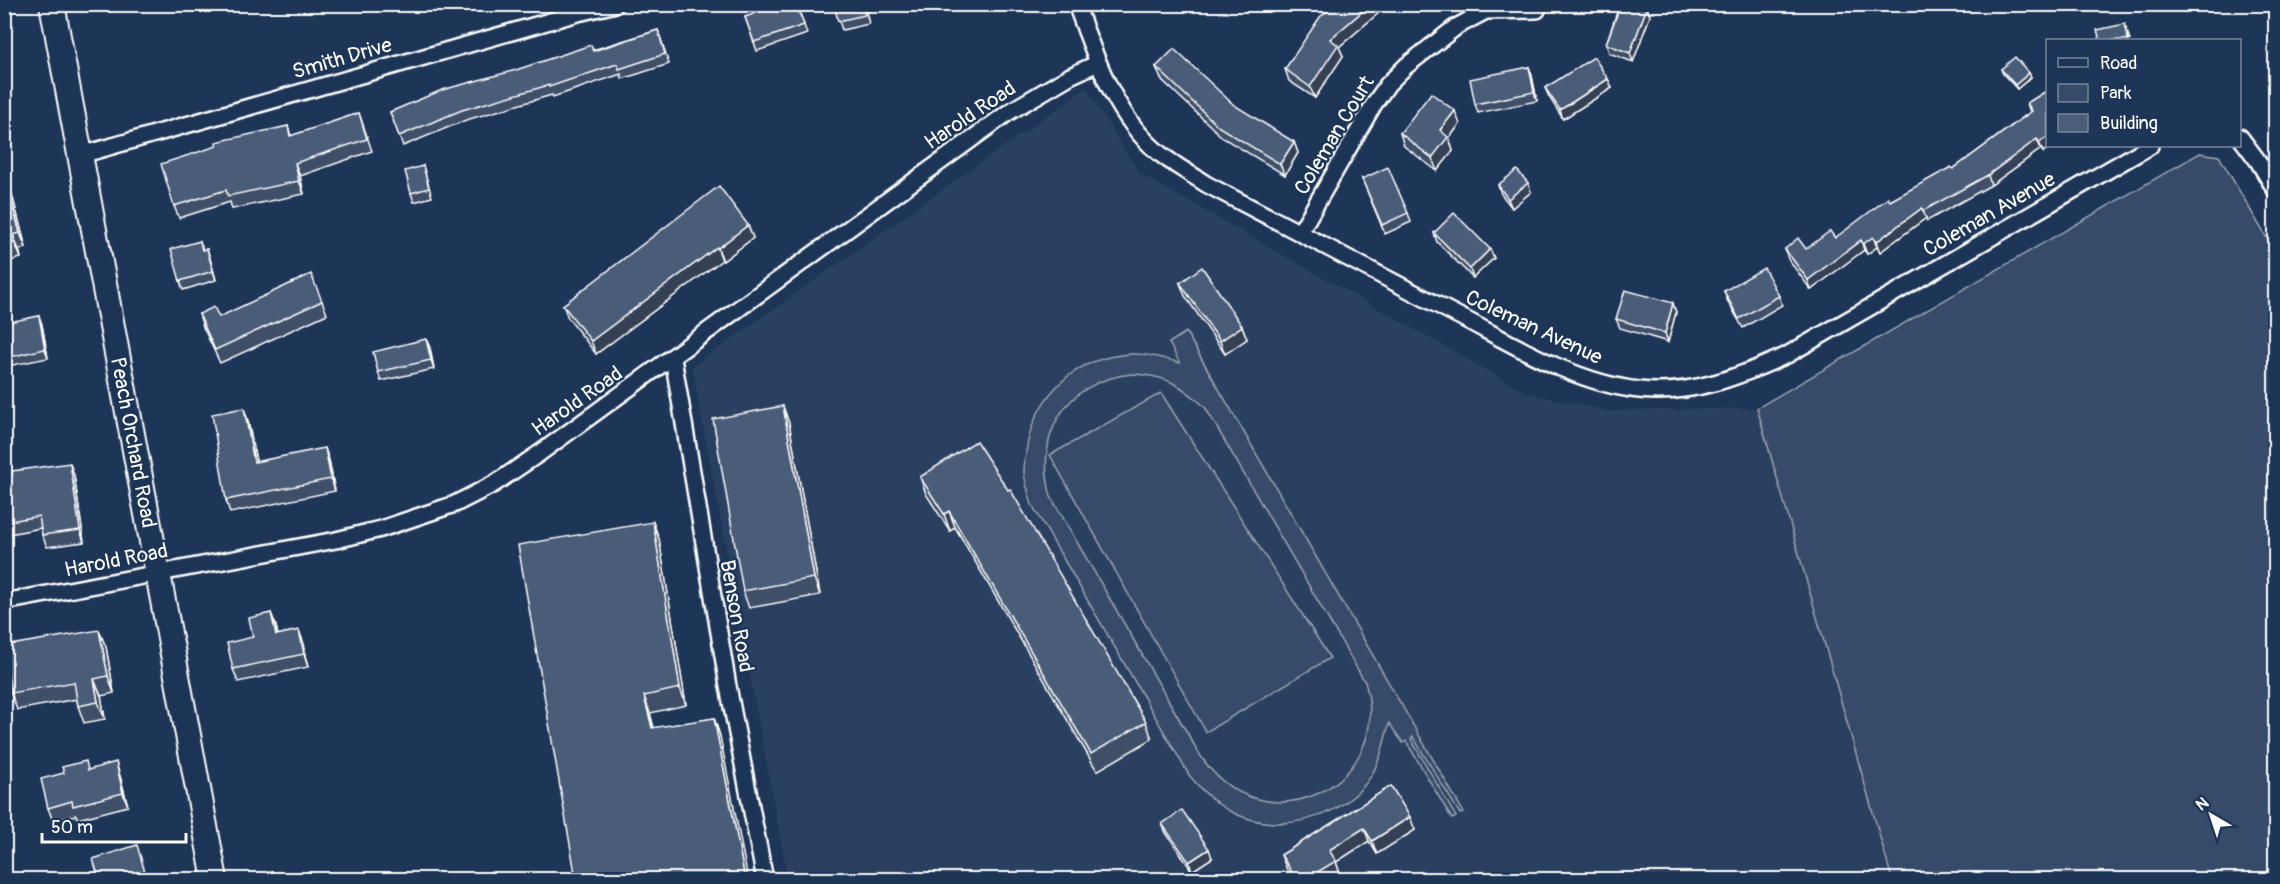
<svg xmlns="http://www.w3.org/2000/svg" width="2280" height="884" font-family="Pangolin,sans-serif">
<rect width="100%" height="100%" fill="#1d3557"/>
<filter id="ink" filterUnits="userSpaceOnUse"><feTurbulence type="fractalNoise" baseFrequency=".0167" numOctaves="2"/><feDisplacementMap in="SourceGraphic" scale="12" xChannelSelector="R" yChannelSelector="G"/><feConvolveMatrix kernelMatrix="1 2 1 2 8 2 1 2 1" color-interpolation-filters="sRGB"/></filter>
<g filter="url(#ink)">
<!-- built -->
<polygon fill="#2a4161" points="1086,88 1140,174 1527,393 1609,411 1757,408 1892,879 788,879 692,367"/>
<!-- green -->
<g fill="#364b69" stroke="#9aa5b4" stroke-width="1.5" fill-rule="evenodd">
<polygon points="2200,153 2219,156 2275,252 2275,879 1892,879 1757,408"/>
<path d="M1186 332 1464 813 1460 814 1413 737 1411 739 1456 817 1452 819 1406 741 1403 743 1389 723C1384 744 1380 764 1367 782 1338 819 1281 833 1238 815 1217 806 1203 792 1189 775L1031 503C1029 493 1025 482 1024 472 1024 466 1025 459 1026 453 1032 403 1068 361 1121 355 1142 352 1160 357 1180 363L1169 343ZM1132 374C1164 375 1181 384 1205 407L1365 682C1397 786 1262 851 1200 755L1051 497C1034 434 1065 381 1132 374Z"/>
<polygon points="1161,393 1330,658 1206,732 1050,455"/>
</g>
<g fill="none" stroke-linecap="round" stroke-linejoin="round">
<defs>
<g id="street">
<path d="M1076 4C1095 56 1115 117 1159 153 1174 165 1191 174 1206 184 1289 227 1372 271 1455 314 1513 344 1574 383 1639 390 1691 396 1741 376 1787 355L2150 146"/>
<polyline points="2240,137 2258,161 2276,191"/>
<polyline points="81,155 578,13 616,4"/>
<polyline points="1300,232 1374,104 1388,84 1406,66 1456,27 1486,11 1537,10"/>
<polyline points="673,358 728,686 765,880"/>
<polyline points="4,602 336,540 381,529 455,504 494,484 540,453 1009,112 1070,76 1098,63"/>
</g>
<g id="primary">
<path id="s1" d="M52 4 215 880"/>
</g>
</defs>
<!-- street casing -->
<use href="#street" stroke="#fff" stroke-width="20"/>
<!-- primary casing -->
<use href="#primary" stroke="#fff" stroke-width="28"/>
<!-- street -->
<use href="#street" stroke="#1d3557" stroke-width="15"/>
<!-- primary -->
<use href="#primary" stroke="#1d3557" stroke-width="24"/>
</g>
<!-- wall -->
<g fill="#405068" stroke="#fff" stroke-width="1.5">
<polygon points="797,4 807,34 757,51 745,17"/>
<polygon points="834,4 874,4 875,9 866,11 869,24 842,30"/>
<polygon points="911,4 927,4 913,8"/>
<polygon points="1325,4 1389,4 1339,47 1343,56 1315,98 1289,81 1285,69 1329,9"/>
<polygon points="1611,4 1640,4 1647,7 1650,16 1633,62 1609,53 1606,44 1617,12"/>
<polygon points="658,30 669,64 622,79 621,74 553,97 552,95 466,120 403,146 390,112"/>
<polygon points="1156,67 1294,142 1298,153 1285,175 1223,138 1161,79"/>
<polygon points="1529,67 1532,76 1537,101 1478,113 1475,104"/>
<polygon points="2001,69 2029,73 2031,77 2017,89 2003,74"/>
<polygon points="1608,79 1612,88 1563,119 1549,97 1545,88"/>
<polygon points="2048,90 2043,152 2041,149 1991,185 1927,221 1926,218 1880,252 1877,247 1867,254 1864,250 1811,290 1788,259 1785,249 1806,249 1835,238 1890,201 1953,169 2030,112 2027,103"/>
<polygon points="359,113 372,151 300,176 304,194 232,209 230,202 179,218 174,206 288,126 291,136"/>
<polygon points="1460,124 1449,138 1453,151 1437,171 1404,146 1400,133"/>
<polygon points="4,154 11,183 9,183 26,248 19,250 21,258 4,263"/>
<polygon points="423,166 432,197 414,202 411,193"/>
<polygon points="1362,179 1408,213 1411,222 1385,234"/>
<polygon points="1498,185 1531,192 1512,208 1501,194"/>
<polygon points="748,225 753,238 723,261 722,260 596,354 568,318 563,305"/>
<polygon points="1434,233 1490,249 1494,258 1473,278 1437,242"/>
<polygon points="200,241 203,250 207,249 216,280 183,290 180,281"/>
<polygon points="1180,283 1242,326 1247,339 1225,354 1185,296"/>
<polygon points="1724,291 1779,296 1782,305 1743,328 1727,300"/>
<polygon points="322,301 327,314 220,363 203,327 199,314 219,317"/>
<polygon points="1676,312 1668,342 1620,328 1616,319"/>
<polygon points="39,316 42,325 48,358 8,366 5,358"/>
<polygon points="426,339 430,348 434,369 381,381 378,372"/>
<polygon points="248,421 256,462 329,460 335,491 230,513 226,500"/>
<polygon points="789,423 820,595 749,608 743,591"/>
<polygon points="74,475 84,542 47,547 42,535 41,528 4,535 4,478"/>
<polygon points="920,477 1008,490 1146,722 1152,739 1097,771 955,527 950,531 926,494"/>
<polygon points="653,522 659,539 686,705 650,713 654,728 714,718 720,736 576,879"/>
<polygon points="271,613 276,626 278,635 304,644 308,667 238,682 233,669 253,637"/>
<polygon points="106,647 114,693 101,696 105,719 84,723 78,706 77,699 17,710 11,693"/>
<polygon points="89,770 120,776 128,806 78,819 76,815 53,821 48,808"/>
<polygon points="1391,786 1415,830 1377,854 1369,841 1336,862 1340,874 1332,879 1293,879 1286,868 1281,855"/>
<polygon points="1162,824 1212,858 1192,871 1166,833"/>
</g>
<!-- shaded-wall -->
<g fill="#344155" stroke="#fff" stroke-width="1.5">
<polygon points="1371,4 1389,4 1339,47 1343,56 1315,98 1310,87 1330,39"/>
<polygon points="1647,7 1650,16 1633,62 1630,53"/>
<polygon points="2125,24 2129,37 2130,40 2128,40"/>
<polygon points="1529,67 1532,76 1537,101 1534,92"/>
<polygon points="2029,73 2031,77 2017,89 2015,85"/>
<polygon points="1608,79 1612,88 1563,119 1560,110"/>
<polygon points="1455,111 1460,124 1449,138 1453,151 1437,171 1432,158 1440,130"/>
<polygon points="2048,137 2048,146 2053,146 2043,152 2039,142"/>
<polygon points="2037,139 2041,149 1991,185 1988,175"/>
<polygon points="1294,142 1298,153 1285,175 1280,164"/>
<polygon points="4,154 11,183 5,167"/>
<polygon points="295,163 300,176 304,194 299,181"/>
<polygon points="4,172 9,183 26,248 20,233"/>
<polygon points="1528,183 1531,192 1512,208 1508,199"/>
<polygon points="1922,208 1926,218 1880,252 1876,242"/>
<polygon points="748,225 753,238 723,261 718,248"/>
<polygon points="13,235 19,250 21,258 15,243"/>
<polygon points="1873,237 1877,247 1867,254 1863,244"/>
<polygon points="1861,240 1864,250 1811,290 1808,280"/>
<polygon points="717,247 722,260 596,354 591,341"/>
<polygon points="207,249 210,258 216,280 213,271"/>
<polygon points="1490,249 1494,258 1473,278 1470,269"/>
<polygon points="1673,303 1676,312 1668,342 1665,333"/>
<polygon points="39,316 42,325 48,358 45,349"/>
<polygon points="1242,326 1247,339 1225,354 1220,341"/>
<polygon points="426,339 430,348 434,369 431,360"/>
<polygon points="783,406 789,423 820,595 814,578"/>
<polygon points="244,408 248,421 259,475 254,462"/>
<polygon points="325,448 329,460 335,491 331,479"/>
<polygon points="70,463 74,475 84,542 80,530"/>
<polygon points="949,511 955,527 950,531 944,514"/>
<polygon points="653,522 659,539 686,705 680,688"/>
<polygon points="271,613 276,626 280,649 276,635"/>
<polygon points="99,630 106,647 114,693 108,676"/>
<polygon points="299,630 304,644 308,667 304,654"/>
<polygon points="94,679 101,696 105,719 98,702"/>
<polygon points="644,696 650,713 658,745 652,728"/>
<polygon points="714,718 720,736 748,879 745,879"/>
<polygon points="116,762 120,776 128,806 123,793"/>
<polygon points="1410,817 1415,830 1377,854 1372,841"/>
<polygon points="1364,828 1369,841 1336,862 1340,874 1332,879 1306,879 1329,850"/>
<polygon points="1209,849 1212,858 1192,871 1189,862"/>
</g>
<!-- building -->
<g fill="#4a5d79" stroke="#fff" stroke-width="1.5">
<polygon points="780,4 796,4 804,25 754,42 745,17"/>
<polygon points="834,4 863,4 865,15 838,21"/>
<polygon points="1330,4 1371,4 1330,39 1338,45 1310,87 1285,69 1320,17 1332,7"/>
<polygon points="1615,4 1640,4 1647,7 1630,53 1606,44 1619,9"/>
<polygon points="2125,24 2128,40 2100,40 2097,30"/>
<polygon points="658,30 665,54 619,69 617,64 549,87 549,85 462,110 399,136 390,112 442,90 516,70 591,45 593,51"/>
<polygon points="1174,49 1234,105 1294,142 1280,164 1219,127 1156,67"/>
<polygon points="1594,57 1608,79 1560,110 1545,88"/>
<polygon points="2015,57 2029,73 2015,85 2001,69"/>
<polygon points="1529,67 1534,92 1475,104 1470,79"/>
<polygon points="2048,90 2048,137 2039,142 2037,139 1988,175 1923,211 1922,208 1876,242 1873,237 1863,244 1861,240 1808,280 1785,249 1798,238 1806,249 1830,231 1835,238 1888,198 1890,201 1951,167 1953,169 2032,111 2027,103"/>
<polygon points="1431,93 1455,111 1440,130 1448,137 1432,158 1400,133"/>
<polygon points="359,113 367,139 295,163 299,181 228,196 226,190 174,206 161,164 217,146 216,142 288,126 290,136"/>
<polygon points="423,166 429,188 411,193 405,171"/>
<polygon points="1388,167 1408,213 1382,225 1362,179"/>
<polygon points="1517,170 1528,183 1508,199 1498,185"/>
<polygon points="4,174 20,233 13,235 15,243 4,245"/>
<polygon points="719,186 748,225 718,248 717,247 591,341 563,305"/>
<polygon points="1454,213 1490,249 1470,269 1434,233"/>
<polygon points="200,241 202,250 207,249 213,271 180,281 171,249"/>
<polygon points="1202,267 1242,326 1220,341 1180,283"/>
<polygon points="1764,268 1779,296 1739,319 1724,291"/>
<polygon points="311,274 322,301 215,350 199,314 214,307 219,317"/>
<polygon points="1625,290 1673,303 1665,333 1616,319"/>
<polygon points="39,316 45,349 5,358 4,323"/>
<polygon points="426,339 431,360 378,372 373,352"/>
<polygon points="783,406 814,578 743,591 713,419"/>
<polygon points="244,408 254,462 325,448 331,479 226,500 212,414"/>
<polygon points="976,441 1008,490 1010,489 1146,722 1091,754 949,511 944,514 920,477"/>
<polygon points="70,463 80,530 42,535 39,516 4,522 4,478 12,476 12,471"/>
<polygon points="653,522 680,688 644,696 652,728 714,718 745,879 576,879 518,545"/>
<polygon points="271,613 276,635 299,630 304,654 233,669 227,643 253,637 249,618"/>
<polygon points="99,630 108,676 94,679 98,702 78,706 74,682 11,693 4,655 4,646"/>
<polygon points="86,761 88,770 116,762 123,793 73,806 72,801 48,808 41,779 64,773 62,767"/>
<polygon points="1391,786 1410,817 1372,841 1364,828 1329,850 1336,861 1306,879 1296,879 1281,855"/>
<polygon points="1182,810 1209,849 1189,862 1162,824"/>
<polygon points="137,845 147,879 99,879 93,859"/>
</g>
</g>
<g text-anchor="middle" stroke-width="4.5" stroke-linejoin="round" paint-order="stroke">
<!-- street labels -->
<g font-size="21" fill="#fff" stroke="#1d3557">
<text transform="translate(342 58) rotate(-16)" y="7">Smith Drive</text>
<text transform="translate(970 115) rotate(-34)" y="7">Harold Road</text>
<text transform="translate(1334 135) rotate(-59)" y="7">Coleman Court</text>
<text transform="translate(1989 214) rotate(-30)" y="7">Coleman Avenue</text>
<text transform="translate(1534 327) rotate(25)" y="7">Coleman Avenue</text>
<text transform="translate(577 401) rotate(-35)" y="7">Harold Road</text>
<text dy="7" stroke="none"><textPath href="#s1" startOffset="446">Peach Orchard Road</textPath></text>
<text transform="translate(116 560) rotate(-11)" y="7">Harold Road</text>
<text transform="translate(737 616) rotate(80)" y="7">Benson Road</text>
</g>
</g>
<!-- margin -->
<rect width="2280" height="884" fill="none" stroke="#1d3557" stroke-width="24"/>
<rect x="12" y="12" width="2256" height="860" fill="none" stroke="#fff" stroke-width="2" filter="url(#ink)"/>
<!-- legend -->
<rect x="2046" y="39" width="195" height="108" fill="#1d3557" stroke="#77869a" stroke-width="1.5"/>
<rect x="2058" y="58" width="30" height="9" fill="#1d3557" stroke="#77869a" stroke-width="1.5"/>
<text x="2100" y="69" font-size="18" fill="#ffffff">Road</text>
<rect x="2058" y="84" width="30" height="18" fill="#364b69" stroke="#77869a" stroke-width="1.5"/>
<text x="2100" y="99" font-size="18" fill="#ffffff">Park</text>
<rect x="2058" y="114" width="30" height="18" fill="#4a5d79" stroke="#77869a" stroke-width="1.5"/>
<text x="2100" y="129" font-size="18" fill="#ffffff">Building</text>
<!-- north arrow -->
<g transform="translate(2211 815) rotate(321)" stroke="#1d3557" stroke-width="4.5" paint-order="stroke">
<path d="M0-4.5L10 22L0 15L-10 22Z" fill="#ffffff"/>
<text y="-9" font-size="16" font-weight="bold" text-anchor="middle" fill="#ffffff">N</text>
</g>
<!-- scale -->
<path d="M42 833v9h144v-9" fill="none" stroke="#ffffff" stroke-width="3"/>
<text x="51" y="833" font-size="18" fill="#ffffff" stroke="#1d3557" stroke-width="4.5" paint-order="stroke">50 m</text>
</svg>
